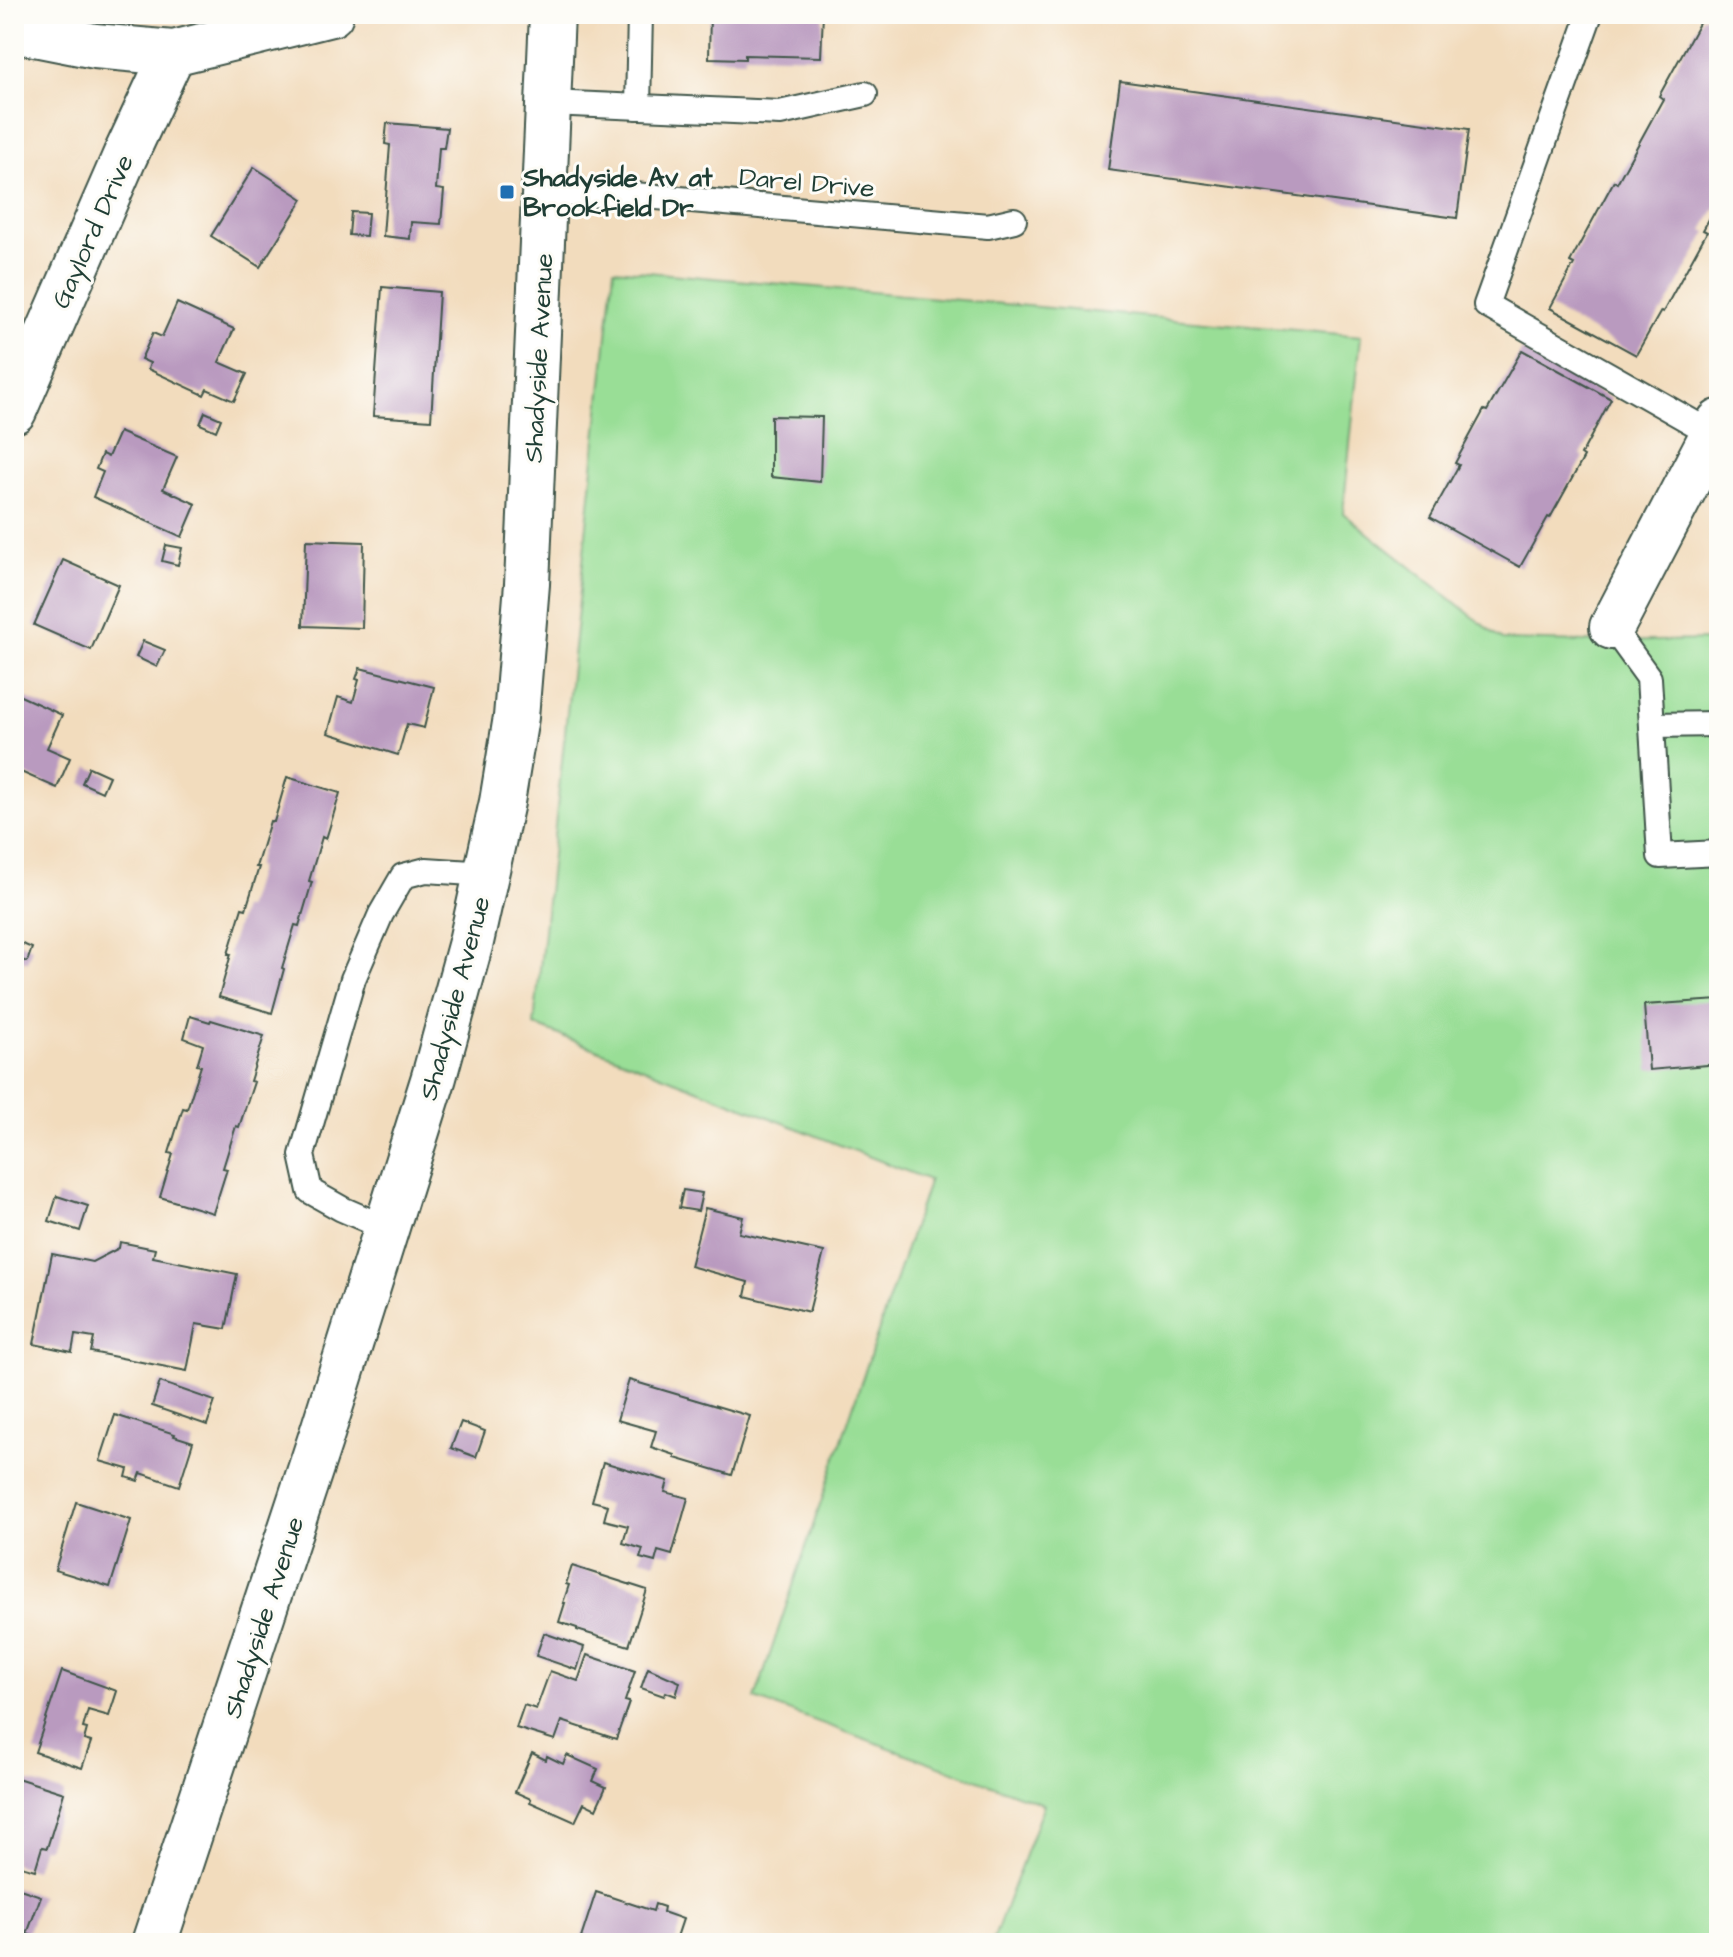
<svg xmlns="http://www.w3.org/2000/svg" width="1733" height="1957" font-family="'Architects Daughter',sans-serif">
<rect width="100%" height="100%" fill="#fdfcf7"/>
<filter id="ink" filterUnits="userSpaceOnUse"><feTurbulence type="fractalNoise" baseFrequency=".0125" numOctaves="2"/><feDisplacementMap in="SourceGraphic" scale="16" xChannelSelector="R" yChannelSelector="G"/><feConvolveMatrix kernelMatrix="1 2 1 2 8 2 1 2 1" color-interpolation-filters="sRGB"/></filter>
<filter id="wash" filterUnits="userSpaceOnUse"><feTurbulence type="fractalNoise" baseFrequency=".006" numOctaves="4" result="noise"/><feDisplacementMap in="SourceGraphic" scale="32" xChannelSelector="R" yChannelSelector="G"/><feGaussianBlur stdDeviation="1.8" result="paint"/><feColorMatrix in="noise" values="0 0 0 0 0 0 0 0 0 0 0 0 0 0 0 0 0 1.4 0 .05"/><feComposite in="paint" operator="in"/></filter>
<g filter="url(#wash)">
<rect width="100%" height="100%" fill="#f2dcbd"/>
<!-- green -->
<polygon fill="#99de96" stroke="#5c8e65" stroke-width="2" points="614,269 1361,336 1343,513 1502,640 1587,642 1719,640 1719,1943 992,1943 1044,1804 755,1699 929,1180 534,1025"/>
<g id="blocks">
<!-- building -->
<g fill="#b99abf">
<polygon points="710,14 823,14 821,57 745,55 745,59 709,58"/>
<polygon points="1709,14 1719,14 1719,201 1703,230 1707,232 1663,312 1661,311 1636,355 1550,308 1574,264 1570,262 1614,181 1617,183 1663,99 1659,96 1703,16 1707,18"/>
<polygon points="1120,81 1469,129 1457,218 1108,170"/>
<polygon points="387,123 447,128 444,148 439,148 436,189 444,190 441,224 411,222 410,239 383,236 390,145 385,144"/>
<polygon points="254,167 303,199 260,267 211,236"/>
<polygon points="351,212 368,213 366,236 349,235"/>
<polygon points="382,287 439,292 431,420 373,416"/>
<polygon points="177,303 234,329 219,362 247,374 234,401 207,389 204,395 148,369 150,363 141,359 153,333 162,337"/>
<polygon points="1522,350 1611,399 1581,455 1584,457 1550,518 1548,517 1520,567 1430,517 1459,465 1455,463 1484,410 1487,411"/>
<polygon points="205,412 221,419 216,431 200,424"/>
<polygon points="771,416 822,417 820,482 771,477"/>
<polygon points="119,432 177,457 163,489 196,504 182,537 93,497 103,472 96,469 102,454 108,457"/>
<polygon points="306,540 364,542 362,628 303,626"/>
<polygon points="166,545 182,548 178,565 162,561"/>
<polygon points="63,560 119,585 91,650 34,625"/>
<polygon points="143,641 165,650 157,667 136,657"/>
<polygon points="360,668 434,687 424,728 407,724 398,755 328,733 338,697 353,702 359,680 356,679"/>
<polygon points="14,693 62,715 47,748 70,758 57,788 14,769"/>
<polygon points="89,767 109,776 102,792 82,783"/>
<polygon points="287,777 340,793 326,839 322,837 309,881 312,882 299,926 295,925 282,968 284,969 272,1013 219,997 231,954 228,954 242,908 246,909 259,867 256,867 270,821 274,822"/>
<polygon points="16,941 32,948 27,962 14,957"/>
<polygon points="1719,1000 1719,1064 1649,1070 1644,1005"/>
<polygon points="190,1016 210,1022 211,1020 264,1036 250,1081 254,1082 239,1127 236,1126 223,1168 227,1169 213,1213 160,1197 173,1154 169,1153 183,1108 187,1109 201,1066 197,1065 203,1045 184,1038"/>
<polygon points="683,1190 702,1193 698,1211 679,1208"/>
<polygon points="57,1196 88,1206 80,1231 49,1221"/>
<polygon points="705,1208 743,1217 739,1233 824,1252 809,1312 745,1296 748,1282 690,1266"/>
<polygon points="120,1242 155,1249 153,1257 237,1274 226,1329 196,1324 187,1371 91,1352 94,1338 75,1335 72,1352 34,1344 52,1254 92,1262 119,1248"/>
<polygon points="629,1380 750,1416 732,1475 675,1458 675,1455 651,1447 656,1431 617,1420"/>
<polygon points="160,1382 215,1401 207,1425 152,1406"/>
<polygon points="115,1415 175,1434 174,1436 193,1442 179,1486 141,1473 138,1481 126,1477 128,1469 100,1461"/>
<polygon points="461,1422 485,1431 476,1457 451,1448"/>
<polygon points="603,1462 668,1481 665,1492 688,1498 672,1555 658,1551 655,1562 640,1558 643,1549 623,1543 628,1526 604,1520 608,1505 592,1501"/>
<polygon points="76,1502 131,1520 110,1587 55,1570"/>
<polygon points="572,1566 647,1590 629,1646 577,1630 577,1628 559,1622 565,1603 563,1603 569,1585 566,1584"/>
<polygon points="544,1633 584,1647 577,1670 536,1656"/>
<polygon points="587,1655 635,1671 625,1701 629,1702 616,1739 562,1721 555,1740 516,1728 524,1705 536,1709 550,1671 578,1681"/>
<polygon points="648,1668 680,1682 676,1696 666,1692 664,1696 641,1688"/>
<polygon points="62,1671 117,1691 109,1716 88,1710 83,1728 87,1729 84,1740 91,1742 82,1768 35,1752"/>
<polygon points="532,1753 546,1760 547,1756 563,1764 567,1755 598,1769 593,1781 606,1787 596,1809 584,1803 575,1822 530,1802 531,1799 515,1792"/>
<polygon points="14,1777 64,1793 47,1848 42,1847 35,1870 14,1864"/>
<polygon points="14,1887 41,1896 27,1934 38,1938 36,1943 14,1943"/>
<polygon points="596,1892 653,1911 655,1904 664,1907 663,1912 683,1919 675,1943 598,1943 581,1938"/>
</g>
</g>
</g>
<g filter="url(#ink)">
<use href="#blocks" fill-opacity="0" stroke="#3f5549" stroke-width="2"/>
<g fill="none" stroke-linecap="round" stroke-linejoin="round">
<defs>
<g id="service">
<polyline points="1590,14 1486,305 1713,434"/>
<polyline points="549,103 780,113 865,94"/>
<polyline points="638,107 640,14"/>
<polyline points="546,194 634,195 988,226 1014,220"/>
<polyline points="1612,627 1649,678 1660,856 1719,853"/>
<polyline points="1652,725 1719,724"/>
<polyline points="388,1229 342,1209 310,1191 302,1155 353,979 381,914 403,876 426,870 487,874"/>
</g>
<g id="minor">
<polyline points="14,30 95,46 173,53 331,14"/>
<polyline points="14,411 125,156 173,53"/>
<polyline points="1612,627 1719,422"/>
</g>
<polyline id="tertiary" points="154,1943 320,1440 434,1077 471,942 502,802 516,717 527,584 552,14"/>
</defs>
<!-- service casing -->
<use href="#service" stroke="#3f5549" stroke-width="28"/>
<!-- minor casing -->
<use href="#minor" stroke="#3f5549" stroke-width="48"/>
<!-- tertiary casing -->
<use href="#tertiary" stroke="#3f5549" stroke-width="48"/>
<!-- service -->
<use href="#service" stroke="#fff" stroke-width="24"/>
<!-- minor -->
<use href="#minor" stroke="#fff" stroke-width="44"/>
<!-- tertiary -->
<use href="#tertiary" stroke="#fff" stroke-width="44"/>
</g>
</g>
<!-- markers -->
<rect fill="#1f6fb2" stroke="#fdfcf7" stroke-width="3" x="499" y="184" width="16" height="16" rx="4"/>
<g text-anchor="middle" stroke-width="6" stroke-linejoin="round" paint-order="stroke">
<!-- poi labels -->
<g font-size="26" font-weight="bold" fill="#1f3d34" stroke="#fdfcf7" text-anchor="start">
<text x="523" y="186">Shadyside Av at<tspan x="523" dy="30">Brookfield Dr</tspan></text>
</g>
<!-- street labels -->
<g font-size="26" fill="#1f3d34" stroke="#fdfcf7">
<text transform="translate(807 182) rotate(5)" y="9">Darel Drive</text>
<text transform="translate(92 231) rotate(-66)" y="9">Gaylord Drive</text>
<text transform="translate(538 358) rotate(-87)" y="9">Shadyside Avenue</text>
<text transform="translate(454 998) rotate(-75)" y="9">Shadyside Avenue</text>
<text transform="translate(263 1617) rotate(-72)" y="9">Shadyside Avenue</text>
</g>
</g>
<!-- margin -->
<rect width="1733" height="1957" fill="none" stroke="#fdfcf7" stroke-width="48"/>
</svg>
